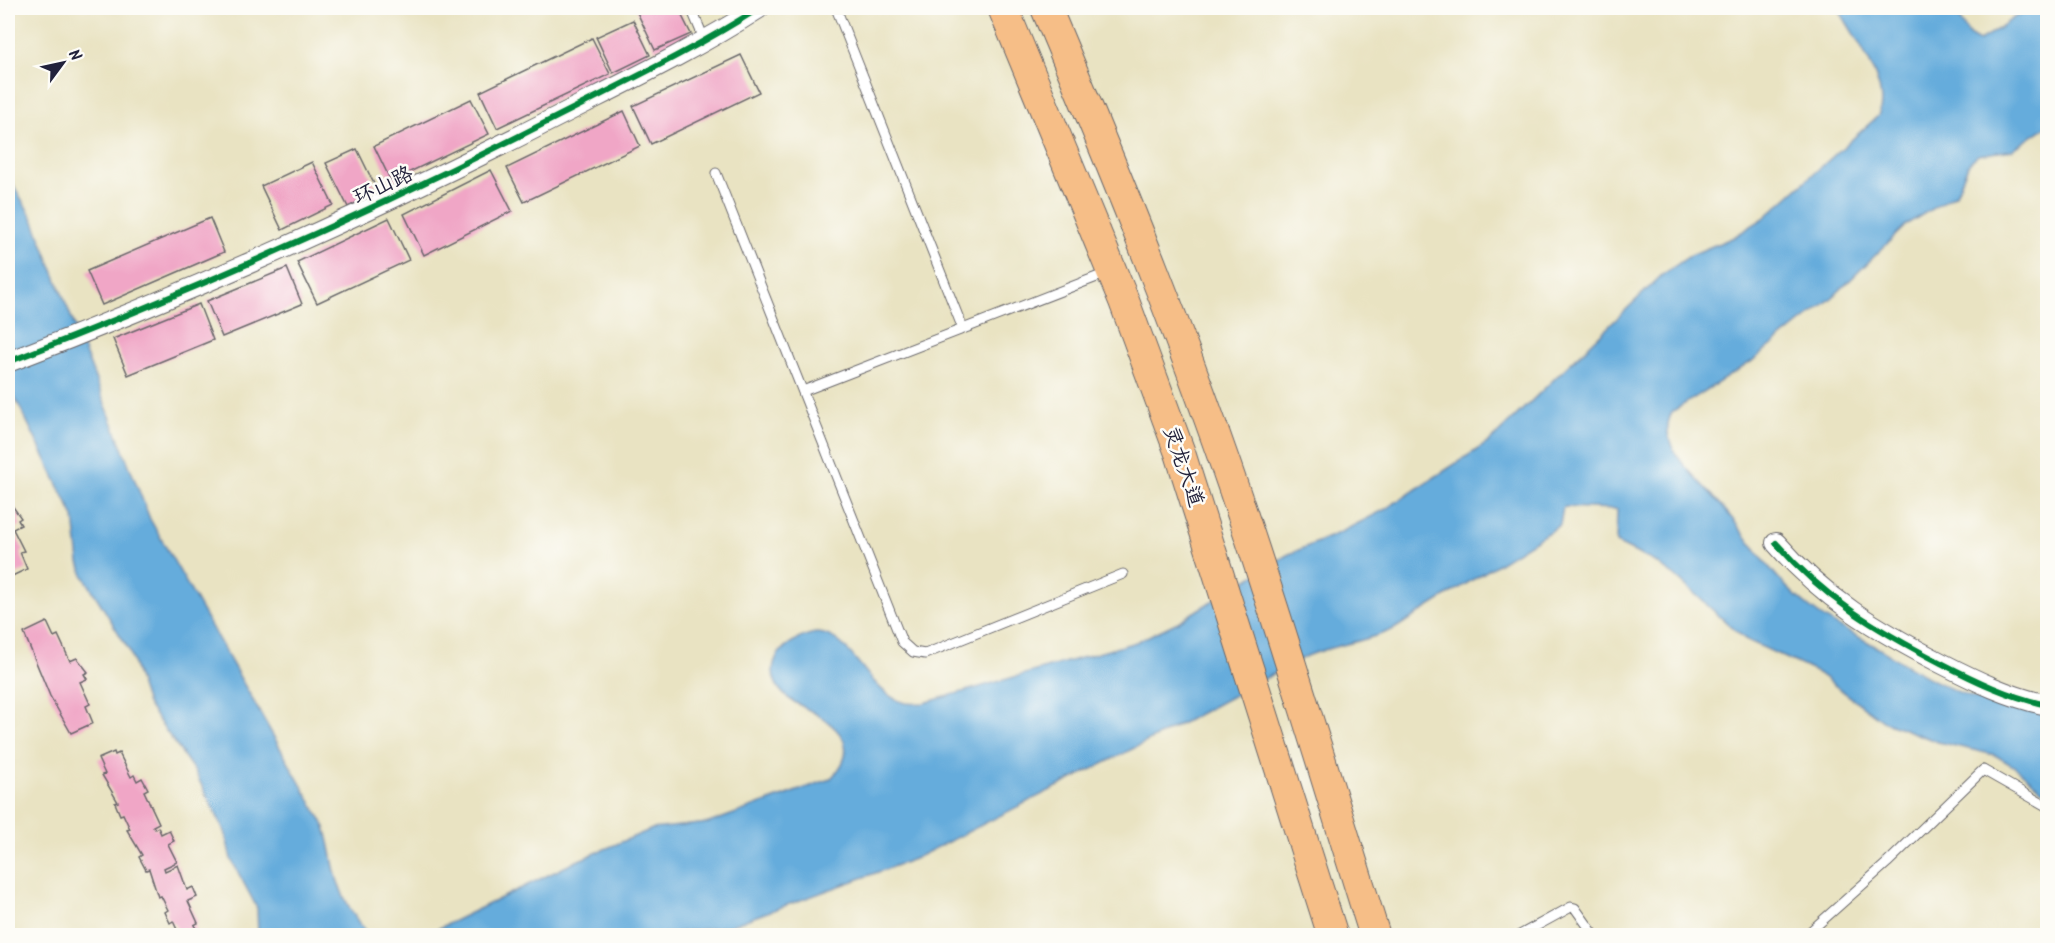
<svg xmlns="http://www.w3.org/2000/svg" width="2055" height="943" font-family="Kalam,'LXGW WenKai TC',sans-serif">
<rect width="100%" height="100%" fill="#fdfcf7"/>
<filter id="ink" filterUnits="userSpaceOnUse"><feTurbulence type="fractalNoise" baseFrequency=".0167" numOctaves="2"/><feDisplacementMap in="SourceGraphic" scale="12" xChannelSelector="R" yChannelSelector="G"/><feConvolveMatrix kernelMatrix="1 2 1 2 8 2 1 2 1" color-interpolation-filters="sRGB"/></filter>
<filter id="wash" filterUnits="userSpaceOnUse"><feTurbulence type="fractalNoise" baseFrequency=".008" numOctaves="4" result="noise"/><feDisplacementMap in="SourceGraphic" scale="24" xChannelSelector="R" yChannelSelector="G"/><feGaussianBlur stdDeviation="1.35" result="paint"/><feColorMatrix in="noise" values="0 0 0 0 0 0 0 0 0 0 0 0 0 0 0 0 0 1.4 0 .05"/><feComposite in="paint" operator="in"/></filter>
<g filter="url(#wash)">
<rect width="100%" height="100%" fill="#e9e3c2"/>
<!-- water -->
<g fill="#65acdc" stroke="#44678c" stroke-width="1.5">
<path d="M1838 8H1953L1969 35 1979 41C2006 28 2014 8 2047 8V126L2012 150 1978 155 1969 163 1956 194 1907 224 1833 297 1751 362 1673 411C1653 442 1694 476 1714 497 1748 534 1771 580 1813 610 1829 623 1850 632 1868 642 1904 663 1941 689 1982 700 2004 706 2026 706 2047 716V794L2015 767 1995 755 1938 742 1883 721 1818 673 1745 639 1675 576 1655 562 1616 543 1617 509 1563 507 1560 525 1394 629C1366 642 1336 644 1307 656L1162 734 914 859 729 926 649 936H423L579 860 652 829 709 823 830 779C869 742 827 719 796 703 766 687 765 655 796 640 802 637 810 633 817 633 853 634 868 695 906 703 912 704 918 703 924 703L1136 642 1178 622 1287 555 1341 532 1384 510 1489 442 1662 275 1691 255 1734 237 1764 218 1878 116C1892 86 1853 35 1838 8Z"/>
<path d="M8 176 33 219 150 519 325 827C331 845 332 864 338 882 344 900 356 920 368 935H258L257 908 231 859 225 832 195 772 147 704 129 650 83 575 79 562 74 517 10 387 8 375Z"/>
</g>
<g id="blocks">
<!-- building -->
<g fill="#f0a6c6">
<polygon points="635,8 678,8 691,34 655,50"/>
<polygon points="633,20 650,55 613,73 596,37"/>
<polygon points="592,38 610,74 497,128 480,92"/>
<polygon points="741,55 759,92 651,144 633,106"/>
<polygon points="471,99 489,134 391,181 374,146"/>
<polygon points="624,111 640,146 524,202 507,168"/>
<polygon points="357,149 378,192 348,207 326,163"/>
<polygon points="312,162 333,205 282,230 261,186"/>
<polygon points="491,170 512,211 424,255 404,214"/>
<polygon points="210,218 224,252 102,305 87,271"/>
<polygon points="389,218 409,260 317,303 297,262"/>
<polygon points="287,268 302,304 222,337 207,301"/>
<polygon points="199,304 213,340 128,375 113,339"/>
<polygon points="11,504 21,518 18,520 21,525 13,529 24,551 20,552 27,569 8,578 8,505"/>
<polygon points="47,622 54,637 58,635 70,661 77,658 88,672 84,674 87,679 80,682 90,704 86,706 93,723 71,733 50,696 24,633"/>
<polygon points="114,752 115,755 119,753 131,777 134,775 137,781 142,778 148,789 144,791 159,823 153,826 155,829 158,827 161,834 169,830 174,841 168,844 177,862 164,868 165,871 178,865 187,890 193,887 197,897 188,901 198,923 194,925 197,930 185,936 180,936 173,921 170,923 165,912 168,910 161,896 158,897 149,869 146,870 139,857 142,855 127,830 130,829 123,814 120,815 115,803 118,802 102,775 105,774 98,759"/>
</g>
</g>
</g>
<g filter="url(#ink)">
<use href="#blocks" fill-opacity="0" stroke="#68666a" stroke-width="1.5"/>
<g fill="none" stroke-linecap="round" stroke-linejoin="round">
<defs>
<g id="service">
<polyline points="691,8 705,41"/>
<polyline points="836,8 963,329"/>
<polyline points="716,173 902,642 913,652 925,654 1123,574"/>
<polyline points="803,391 1107,273"/>
<polyline points="1518,936 1571,907 1575,908 1595,936"/>
<polyline points="1805,936 1887,863 1983,770 2048,807"/>
</g>
<g id="minor">
<path d="M8 362C189 293 366 214 539 126 613 88 689 53 759 8"/>
<path d="M1776 543C1825 599 1875 629 1941 663 1974 680 2011 698 2048 705"/>
</g>
<g id="primary">
<polyline points="1003,8 1124,301 1180,453 1333,936"/>
<path d="M1046 8C1119 181 1190 355 1249 534 1293 667 1333 802 1375 936"/>
</g>
</defs>
<!-- service casing -->
<use href="#service" stroke="#68666a" stroke-width="11"/>
<!-- minor casing -->
<use href="#minor" stroke="#68666a" stroke-width="22"/>
<!-- primary casing -->
<use href="#primary" stroke="#68666a" stroke-width="32"/>
<!-- service -->
<use href="#service" stroke="#fff" stroke-width="9"/>
<!-- minor -->
<use href="#minor" stroke="#fff" stroke-width="20"/>
<!-- primary -->
<use href="#primary" stroke="#f6be87" stroke-width="30"/>
<defs>
<g id="cycleway">
<path d="M8 362C189 293 366 214 539 126 613 88 689 53 759 8"/>
<path d="M1776 543C1825 599 1875 629 1941 663 1974 680 2011 698 2048 705"/>
</g>
</defs>
<!-- cycleway casing -->
<use href="#cycleway" stroke="#fdfcf7" stroke-width="10"/>
<!-- cycleway -->
<use href="#cycleway" stroke="#00873e" stroke-width="6"/>
</g>
</g>
<g text-anchor="middle" stroke-width="5" stroke-linejoin="round" paint-order="stroke">
<!-- street labels -->
<g font-size="21" fill="#22223b" stroke="#fdfcf7">
<text transform="translate(383 185) rotate(-25)" y="7">环山路</text>
<text transform="translate(1184 466) rotate(71)" y="7">灵龙大道</text>
</g>
</g>
<!-- margin -->
<rect width="2055" height="943" fill="none" stroke="#fdfcf7" stroke-width="30"/>
<!-- north arrow -->
<g transform="translate(63 63) rotate(57)" stroke="#fdfcf7" stroke-width="4.5" paint-order="stroke">
<path d="M0-4.5L10 22L0 15L-10 22Z" fill="#22223b"/>
<text y="-9" font-size="16" font-weight="bold" text-anchor="middle" fill="#22223b">N</text>
</g>
</svg>
